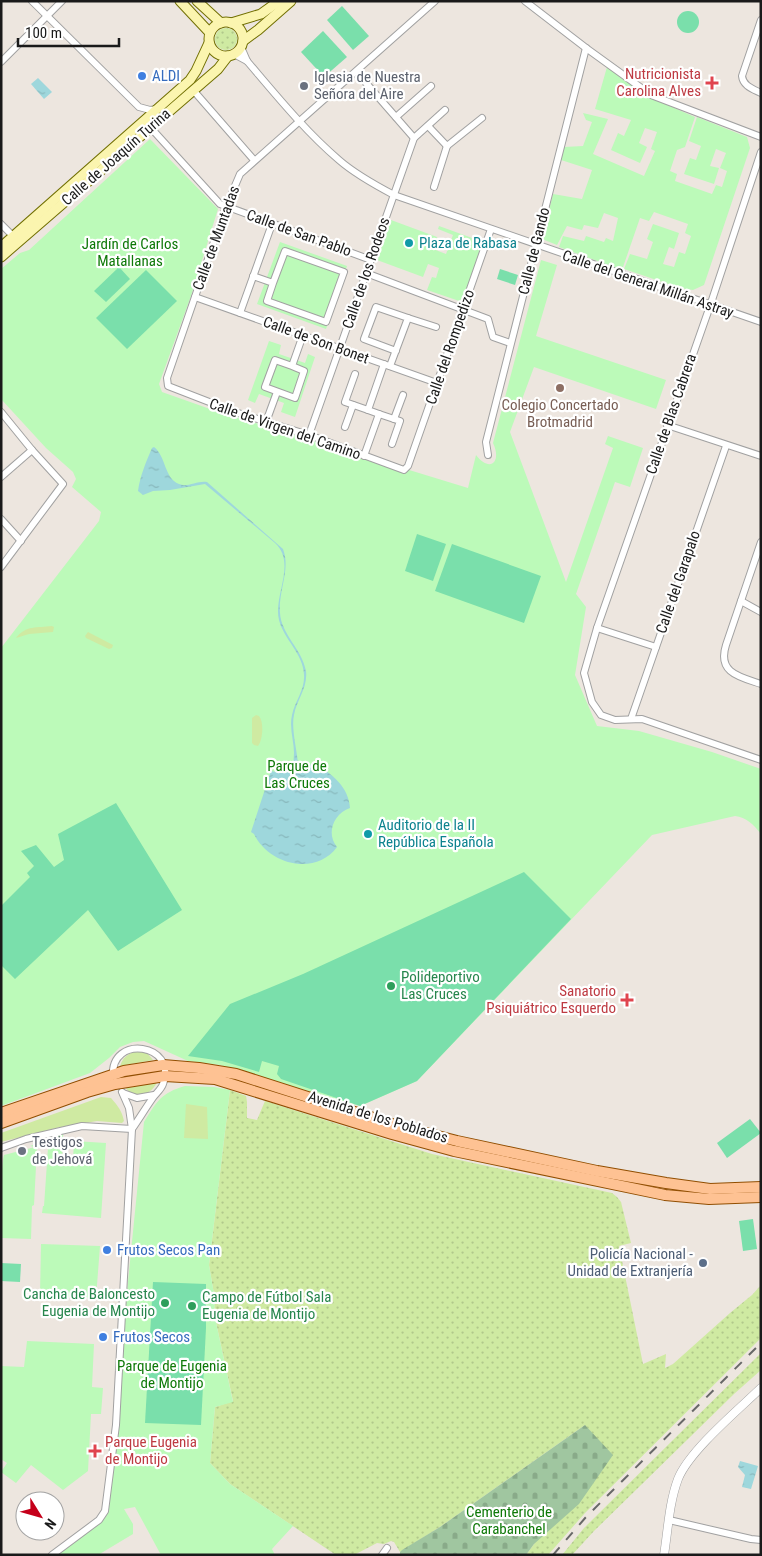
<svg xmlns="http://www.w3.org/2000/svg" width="762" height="1556" font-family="'Roboto Condensed',sans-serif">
<defs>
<pattern id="grass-dots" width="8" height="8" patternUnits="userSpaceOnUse" patternTransform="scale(1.25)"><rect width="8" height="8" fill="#cfeaa2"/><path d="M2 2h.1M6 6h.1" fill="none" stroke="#b1c88b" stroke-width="1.8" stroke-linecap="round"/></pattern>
<pattern id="cemetery-stones" width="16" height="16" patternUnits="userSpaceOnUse" patternTransform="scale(1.25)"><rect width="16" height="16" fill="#a0c6a0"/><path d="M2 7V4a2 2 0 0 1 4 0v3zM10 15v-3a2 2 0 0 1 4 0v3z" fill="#89aa89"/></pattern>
<pattern id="water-ripples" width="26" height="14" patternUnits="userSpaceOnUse" patternTransform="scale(1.25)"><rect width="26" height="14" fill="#9ed7dc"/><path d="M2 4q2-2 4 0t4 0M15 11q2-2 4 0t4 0" fill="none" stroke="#88b8bc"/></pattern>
</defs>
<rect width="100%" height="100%" fill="#ede6df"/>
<!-- grass -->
<g fill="url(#grass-dots)">
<circle cx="226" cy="39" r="11"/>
<polygon points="230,1090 246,1096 247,1102 247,1118 257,1120 265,1101 432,1154 612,1193 617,1197 621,1202 631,1243 619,1246 643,1364 666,1354 665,1368 673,1364 730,1313 752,1295 761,1285 761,1338 585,1513 548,1555 526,1555 534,1544 585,1425 440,1527 400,1552 394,1542 391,1541 384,1544 377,1543 354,1555 336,1555 230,1484 210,1463 215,1407 233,1401 214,1313 215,1300 209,1265"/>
<polygon points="761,1353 761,1370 734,1394 594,1531 572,1555 562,1555 584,1528"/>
</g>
<!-- cemetery -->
<polygon fill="url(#cemetery-stones)" points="585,1425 613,1455 579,1504 534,1544 526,1555 400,1555 400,1552 402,1550 440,1527"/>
<!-- park -->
<g fill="#bcfab9">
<polygon points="607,67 672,107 695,117 685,147 677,150 670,171 677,174 675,181 712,194 716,185 722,187 727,171 720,168 726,153 716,149 710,166 719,168 714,184 684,174 690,158 696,160 701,146 689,141 697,117 747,137 750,148 704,285 693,290 680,288 624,269 630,254 647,259 653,242 647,239 653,224 679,233 674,249 669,247 663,264 674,267 679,252 685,254 691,236 685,233 688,224 654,212 649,221 640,218 622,270 559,247 563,236 584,241 586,236 604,242 606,238 613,241 618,218 604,213 598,228 584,225 582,230 567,226 557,245 542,239 553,194 582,199 592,170 561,160 564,147 583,146 592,122 586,120 583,113 608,119 593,154 644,176 655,151 651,149 657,132 645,128 639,143 647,147 640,163 611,150 618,133 624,136 631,120 595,109"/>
<path d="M150 139 218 209 191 296 159 384 162 392 210 409 468 488 476 455C490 473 502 462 493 443L541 260 557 265 536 336 666 380 656 409 534 367 510 432 566 582 613 448 605 444 608 436 643 448 630 487 615 482 576 594 586 607 575 675 597 726 639 731 712 752 761 769V834C754 825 746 817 735 816L652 835 417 1081 360 1106 220 1065 188 1061 144 1041 133 1042 120 1047 109 1058 90 1073 1 1106V648L99 521 101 512 72 487 76 479 73 472 46 448 1 399V269L20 253 29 250Z"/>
<polygon points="391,220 437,237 433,249 446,254 453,235 438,229 439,226 486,243 465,303 427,290 432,277 436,278 439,268 428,264 423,277 377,260"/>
<polygon points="280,242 347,266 326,329 257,304"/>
<polygon points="269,341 281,345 279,354 305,363 308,354 315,357 295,417 281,412 284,403 259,394 255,403 248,400"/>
<path d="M185 1086 214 1087 230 1090 209 1265 215 1300 214 1313 233 1402 215 1407 210 1463 230 1484 293 1526 272 1549 275 1555H161L135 1507 124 1509 133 1524V1534L98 1555H52L105 1511 144 1122C157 1101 161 1093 185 1086Z"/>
<path d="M63 1134 62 1160H73L74 1141 106 1143 101 1218 42 1213 43 1206H44L48 1148 37 1147 34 1205 32 1206 31 1239 1 1238C1 1220 0 1168 4 1155L35 1147 30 1146Z"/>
<polygon points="41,1244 100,1246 96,1298 40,1295"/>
<polygon points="27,1341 94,1344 92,1387 103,1388 101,1414 91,1414 88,1471 63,1490 31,1465 16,1483 1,1472 7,1463 1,1459 1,1366 24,1367"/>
</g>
<!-- garden -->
<g fill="#cfeaa2">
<path d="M52 626 54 627 53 632 29 634 16 638C26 625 37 628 52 626Z"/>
<polygon points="88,632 113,645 112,648 109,649 86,638 85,636"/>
<path d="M256 715 259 716C264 722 263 739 258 746L254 745 252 743V718Z"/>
<path d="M135 1051 147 1053 153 1060 120 1066C123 1057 127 1055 135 1051Z"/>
<path d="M157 1082C151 1096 134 1100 125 1087Z"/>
<path d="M101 1097 111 1098C118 1106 122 1111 124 1121L122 1123 97 1121 56 1128 1 1142V1133Z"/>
<polygon points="186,1104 207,1107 208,1139 184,1138"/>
</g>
<!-- pitch -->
<g fill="#7adfab">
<polygon points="342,6 369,36 353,50 327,20"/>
<circle cx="688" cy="22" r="11"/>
<polygon points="323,31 347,57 324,77 301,52"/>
<polygon points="119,267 130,279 106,302 94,291"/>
<polygon points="500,269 518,275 515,285 497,279"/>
<polygon points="146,270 177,301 127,349 96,318"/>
<polygon points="417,534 446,544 433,581 405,571"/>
<polygon points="452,544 541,576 524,623 435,591"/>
<polygon points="116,803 182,910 118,951 88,910 15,979 1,965 1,906 30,877 27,873 34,866 21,851 36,845 54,867 64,860 58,834"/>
<polygon points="524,872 571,919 417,1081 360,1106 281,1079 277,1074 279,1066 262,1061 259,1072 222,1061 188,1056 230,1004 303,974"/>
<polygon points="750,1119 761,1133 727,1158 717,1143"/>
<polygon points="753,1219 757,1249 743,1251 739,1221"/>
<polygon points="1,1263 21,1264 20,1282 1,1281"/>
<polygon points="153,1282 206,1284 206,1328 201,1425 145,1423"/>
</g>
<!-- water -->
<g fill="url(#water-ripples)">
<polygon points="38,78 52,92 44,99 31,84"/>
<path d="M154 447C166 456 164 478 179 484 187 488 198 480 207 482L283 549C291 570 278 591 280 613 281 634 302 649 306 671 308 688 297 699 294 715 291 728 297 750 298 764 303 764 309 764 314 765 332 772 349 788 350 808 333 814 326 834 337 847 315 877 268 864 254 834L251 832 271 771 276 772 294 765C293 761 294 757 294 753 294 741 289 728 292 715 295 701 305 690 304 675 303 653 284 640 279 620 273 596 297 563 275 543L205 484 170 490 153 491 143 495 138 491C140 476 146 462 152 448Z"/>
<polygon points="740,1461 758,1466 751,1489 742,1487 745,1475 738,1467"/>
</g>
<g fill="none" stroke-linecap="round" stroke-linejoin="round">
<defs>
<g id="minor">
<polyline points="32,1 139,107 150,110 157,109"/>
<polyline points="435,1 240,174 226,207 167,378 168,386 235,412 309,435 404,470 408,466 491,229"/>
<polyline points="525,1 586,48 651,95 761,137"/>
<path d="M761 20 742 76C743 86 753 89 761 93"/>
<path d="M241 47 247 61C276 95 305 131 339 160 355 174 375 185 394 195L761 322"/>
<polyline points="234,54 247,61"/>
<polyline points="1,62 62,1"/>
<polyline points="366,83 414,138"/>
<polyline points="193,90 254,160"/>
<polyline points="396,117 431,86"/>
<polyline points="428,126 447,146 482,118"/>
<polyline points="150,127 220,204 371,260"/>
<polyline points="761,152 710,306 597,628 584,673 592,702 601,715 615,720 642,719 761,760"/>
<polyline points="434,187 447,146"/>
<polyline points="1,224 16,239"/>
<polyline points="366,273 488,319 493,337 510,343"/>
<polyline points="253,276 273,283 267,301 326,322 344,272 285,251 273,283"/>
<polyline points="195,297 437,383"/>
<polyline points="240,313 272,224"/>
<polyline points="408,318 436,327"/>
<polyline points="292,366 275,360 265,387 295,398 304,371 292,366 303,335"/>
<polyline points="390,366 408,318 376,307 364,339 396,351"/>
<polyline points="355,374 345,402 368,410"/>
<polyline points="1,412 32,450 63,484 1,567"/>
<polyline points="379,414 400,421 392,444"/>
<polyline points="394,419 403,395"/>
<polyline points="266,422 277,392"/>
<polyline points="667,425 761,456"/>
<polyline points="345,427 353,405"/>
<polyline points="309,435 414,138 445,110"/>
<polyline points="488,455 486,442 586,48"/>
<polyline points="364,456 379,414 368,410 384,364"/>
<polyline points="1,477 32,450"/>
<polyline points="1,519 21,541"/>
<path d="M761 542 726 645C717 673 740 677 761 684"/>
<polyline points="741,601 761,612"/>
<polyline points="597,628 656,647"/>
<polyline points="631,719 726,446"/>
<path d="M113 1076C110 1034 178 1043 163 1084 161 1090 155 1094 152 1099 145 1109 139 1119 132 1129"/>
<polyline points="123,1093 137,1098 154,1095"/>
<polyline points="1,1148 26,1139 82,1126 132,1129"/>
<polyline points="669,1520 751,1539 761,1540"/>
<polyline points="52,1555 99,1520 105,1511 116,1425 132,1129 129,1108 122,1092"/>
<polyline points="382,1555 387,1548"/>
</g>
<path id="tertiary" d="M664 1555C668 1530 669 1503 678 1479 689 1451 738 1410 761 1388"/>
<g id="secondary">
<polyline points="180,1 210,33"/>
<polyline points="197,1 221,23"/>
<circle cx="226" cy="39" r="17"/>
<polyline points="231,23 261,14 279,1"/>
<polyline points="243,41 258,30 291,1"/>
<polyline points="1,247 190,80 196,71 209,43"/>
<polyline points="1,257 218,69 228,56"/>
</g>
<g id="primary">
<polyline points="1,1113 124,1071 163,1065 199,1068 236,1074 395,1125 457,1141 597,1171 666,1183 710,1189 761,1187"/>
<polyline points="1,1123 87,1092 115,1084 165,1076 215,1079 392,1134 454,1151 665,1195 709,1199 761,1197"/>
</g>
</defs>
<!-- minor casing -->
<use href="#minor" stroke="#a1a1a1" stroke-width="8"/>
<!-- tertiary casing -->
<use href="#tertiary" stroke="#a1a1a1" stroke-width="9"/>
<!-- secondary casing -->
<use href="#secondary" stroke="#716f02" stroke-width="11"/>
<!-- primary casing -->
<use href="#primary" stroke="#914e00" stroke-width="12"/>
<!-- minor -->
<use href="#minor" stroke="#fff" stroke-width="6"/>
<!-- tertiary -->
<use href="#tertiary" stroke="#fff" stroke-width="8"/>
<!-- secondary -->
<use href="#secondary" stroke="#fbf5af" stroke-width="9"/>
<!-- primary -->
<use href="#primary" stroke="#fec293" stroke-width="10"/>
<!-- rail -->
<polyline stroke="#686868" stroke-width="2" stroke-dasharray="10 10" stroke-linecap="butt" points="553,1555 586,1517 761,1343"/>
</g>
<!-- markers -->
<g fill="#3f7fe0" stroke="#fff" stroke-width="2">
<circle cx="142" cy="76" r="5"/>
<circle cx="107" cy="1250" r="5"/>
<circle cx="103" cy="1337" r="5"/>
</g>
<g fill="#e0444e" stroke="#fff" stroke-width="2">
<path d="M709.5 75.5h5v5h5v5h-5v5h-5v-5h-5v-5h5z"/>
<path d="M624.5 992.5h5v5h5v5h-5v5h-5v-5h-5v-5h5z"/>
<path d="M92.5 1443.5h5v5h5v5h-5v5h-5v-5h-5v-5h5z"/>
</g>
<g fill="#6b7280" stroke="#fff" stroke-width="2">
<circle cx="304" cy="86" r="5"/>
<circle cx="22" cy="1151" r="5"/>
</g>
<g fill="#0f9aa8" stroke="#fff" stroke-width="2">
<circle cx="409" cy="243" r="5"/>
<circle cx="368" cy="834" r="5"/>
</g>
<circle fill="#8d6e63" stroke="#fff" stroke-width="2" cx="560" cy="388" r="5"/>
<g fill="#2e9e5b" stroke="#fff" stroke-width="2">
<circle cx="391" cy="986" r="5"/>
<circle cx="165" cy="1303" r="5"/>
<circle cx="192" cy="1306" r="5"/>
</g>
<circle fill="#5c6f8a" stroke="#fff" stroke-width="2" cx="703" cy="1263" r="5"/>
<g text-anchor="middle" stroke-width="4.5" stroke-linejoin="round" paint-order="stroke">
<!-- health labels -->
<g font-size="15" fill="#be3a42" stroke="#fff" text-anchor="end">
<text x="701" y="79">Nutricionista<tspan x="701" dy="17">Carolina Alves</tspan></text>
<text x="616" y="996">Sanatorio<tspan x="616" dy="17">Psiquiátrico Esquerdo</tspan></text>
<text x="105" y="1447" text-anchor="start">Parque Eugenia<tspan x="105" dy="17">de Montijo</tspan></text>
</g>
<!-- shop labels -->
<g font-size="15" fill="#366cbe" stroke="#fff" text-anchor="start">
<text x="152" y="81">ALDI</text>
<text x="117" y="1255">Frutos Secos Pan</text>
<text x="113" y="1342">Frutos Secos</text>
</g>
<!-- worship labels -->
<g font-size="15" fill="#5b616d" stroke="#fff" text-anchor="start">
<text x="314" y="82">Iglesia de Nuestra<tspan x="314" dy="17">Señora del Aire</tspan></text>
<text x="32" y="1147">Testigos<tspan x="32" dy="17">de Jehová</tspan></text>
</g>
<!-- street labels -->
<g font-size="15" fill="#1a1a1a" stroke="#fff">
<text transform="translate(116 157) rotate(-41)" y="5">Calle de Joaquín Turina</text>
<text transform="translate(299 233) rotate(20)" y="5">Calle de San Pablo</text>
<text transform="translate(216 238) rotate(-70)" y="5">Calle de Muntadas</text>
<text transform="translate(534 251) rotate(-76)" y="5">Calle de Gando</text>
<text transform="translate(366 273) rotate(-71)" y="5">Calle de los Rodeos</text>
<text transform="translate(648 284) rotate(19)" y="5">Calle del General Millán Astray</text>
<text transform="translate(316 340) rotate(20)" y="5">Calle de Son Bonet</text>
<text transform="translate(450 347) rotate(-71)" y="5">Calle del Rompedizo</text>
<text transform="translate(671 414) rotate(-71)" y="5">Calle de Blas Cabrera</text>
<text transform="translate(285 429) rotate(19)" y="5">Calle de Virgen del Camino</text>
<text transform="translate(678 582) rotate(-71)" y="5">Calle del Garapalo</text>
<text transform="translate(378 1117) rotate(17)" y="5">Avenida de los Poblados</text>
</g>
<!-- culture labels -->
<g font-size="15" fill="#0d838f" stroke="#fff" text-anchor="start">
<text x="419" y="248">Plaza de Rabasa</text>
<text x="378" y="830">Auditorio de la II<tspan x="378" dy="17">República Española</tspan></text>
</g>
<!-- park labels -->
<g font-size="15" fill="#0e7908" stroke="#fff">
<text x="130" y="249">Jardín de Carlos<tspan x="130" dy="17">Matallanas</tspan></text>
<text x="297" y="771">Parque de<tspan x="297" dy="17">Las Cruces</tspan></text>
<text x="172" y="1371">Parque de Eugenia<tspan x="172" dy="17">de Montijo</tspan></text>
<text x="509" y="1517">Cementerio de<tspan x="509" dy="17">Carabanchel</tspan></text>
</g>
<!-- education labels -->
<g font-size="15" fill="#785e54" stroke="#fff">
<text x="560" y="410">Colegio Concertado<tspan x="560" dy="17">Brotmadrid</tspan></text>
</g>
<!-- leisure labels -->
<g font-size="15" fill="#27864d" stroke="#fff" text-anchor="start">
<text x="401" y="982">Polideportivo<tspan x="401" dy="17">Las Cruces</tspan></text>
<text x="155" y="1299" text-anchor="end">Cancha de Baloncesto<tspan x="155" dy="17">Eugenia de Montijo</tspan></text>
<text x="202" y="1302">Campo de Fútbol Sala<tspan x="202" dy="17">Eugenia de Montijo</tspan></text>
</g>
<!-- service labels -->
<g font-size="15" fill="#4e5e75" stroke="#fff" text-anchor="end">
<text x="693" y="1259">Policía Nacional -<tspan x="693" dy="17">Unidad de Extranjería</tspan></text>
</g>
</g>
<!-- border -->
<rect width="762" height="1556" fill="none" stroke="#1a1a1a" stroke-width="5"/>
<!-- north arrow -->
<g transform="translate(40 1516) rotate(127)"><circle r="24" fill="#ffffff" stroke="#a3a3a3"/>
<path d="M0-4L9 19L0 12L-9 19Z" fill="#c5001a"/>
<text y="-8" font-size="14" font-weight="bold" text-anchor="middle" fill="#1a1a1a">N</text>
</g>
<!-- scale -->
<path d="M18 38v8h101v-8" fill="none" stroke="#1a1a1a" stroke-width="2.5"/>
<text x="25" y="38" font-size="15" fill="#1a1a1a" stroke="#ffffff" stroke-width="4" paint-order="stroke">100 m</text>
</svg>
